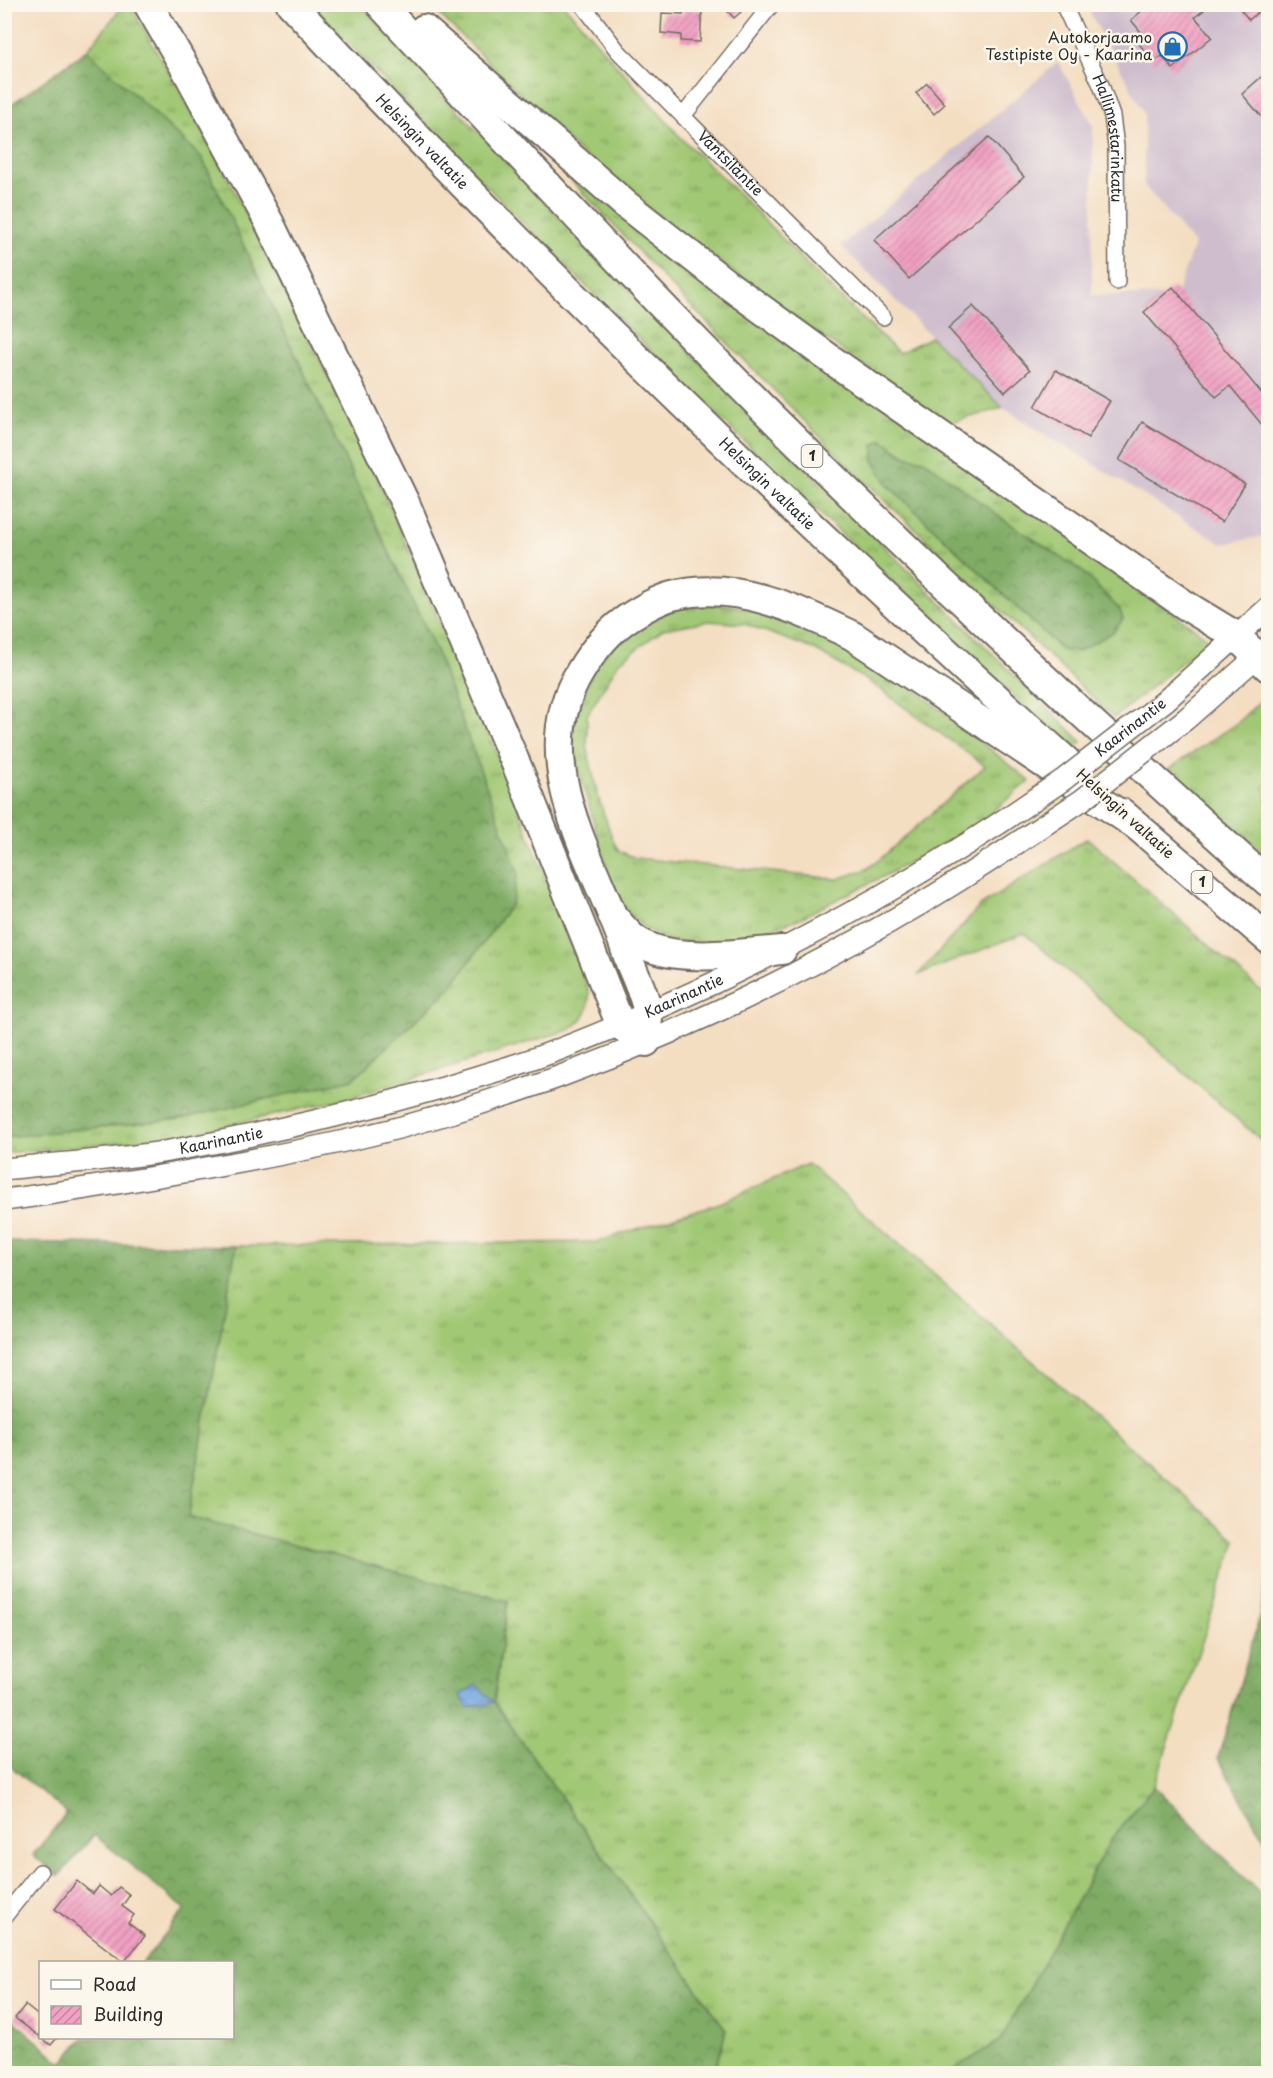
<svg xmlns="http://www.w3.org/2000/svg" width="1273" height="2078" font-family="'Playpen Sans',sans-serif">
<defs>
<pattern id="grass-tufts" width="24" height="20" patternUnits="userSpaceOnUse" patternTransform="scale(1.5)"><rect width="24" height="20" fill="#a1c874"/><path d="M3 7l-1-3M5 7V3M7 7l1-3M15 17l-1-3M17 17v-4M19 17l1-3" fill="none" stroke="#83a35f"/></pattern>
<pattern id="forest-crowns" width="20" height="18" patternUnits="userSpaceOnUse" patternTransform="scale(1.5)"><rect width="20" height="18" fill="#80ac66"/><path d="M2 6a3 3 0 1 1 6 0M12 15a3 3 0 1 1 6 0" fill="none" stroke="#698c54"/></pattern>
<pattern id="water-waves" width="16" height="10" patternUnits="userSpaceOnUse" patternTransform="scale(1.5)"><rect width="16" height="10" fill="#76a7e1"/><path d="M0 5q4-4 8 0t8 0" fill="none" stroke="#6188b7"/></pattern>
<pattern id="building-hatch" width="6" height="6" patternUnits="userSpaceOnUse" patternTransform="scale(1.5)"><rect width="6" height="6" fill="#f2a1c3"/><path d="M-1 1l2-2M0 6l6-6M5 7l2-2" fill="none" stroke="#c4839f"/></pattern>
</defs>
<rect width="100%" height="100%" fill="#fbf7ec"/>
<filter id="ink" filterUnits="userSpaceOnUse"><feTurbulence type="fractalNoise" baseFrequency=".0167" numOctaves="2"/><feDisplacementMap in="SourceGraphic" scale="12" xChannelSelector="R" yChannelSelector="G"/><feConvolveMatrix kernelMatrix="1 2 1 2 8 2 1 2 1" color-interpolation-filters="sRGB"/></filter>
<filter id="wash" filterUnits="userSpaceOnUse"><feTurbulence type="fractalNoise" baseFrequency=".008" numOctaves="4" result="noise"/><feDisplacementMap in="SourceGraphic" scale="24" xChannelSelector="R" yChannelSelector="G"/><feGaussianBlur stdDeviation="1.35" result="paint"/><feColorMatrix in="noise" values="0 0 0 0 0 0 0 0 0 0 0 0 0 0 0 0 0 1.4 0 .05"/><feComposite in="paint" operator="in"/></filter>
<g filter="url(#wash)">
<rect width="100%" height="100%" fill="#f4dec2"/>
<!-- industrial -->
<polygon fill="#cfbdce" points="1091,4 1268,5 1268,532 1265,536 1222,544 1003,408 841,246 1058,62 1093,125 1092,295 1176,296 1194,244 1144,185 1144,112 1089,11"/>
<!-- grass -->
<g fill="url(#grass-tufts)" stroke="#667a50" stroke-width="1.5" fill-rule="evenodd">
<path d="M124 5H130L214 151 365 450 504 770 589 992C589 1012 587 1016 571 1029L350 1098 179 1136 5 1153V1137L180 1119 353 1079 451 987 512 903 437 653 202 158 87 50Z"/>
<path d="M312 5H361C592 260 837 501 1082 742L1071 750C920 607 766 465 618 318 514 215 412 110 312 5Z"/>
<polygon points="430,5 564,5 681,138 740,195 825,283 899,353 931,337 1003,408 948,423 786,312 595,167"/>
<path d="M556 157 1033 511 1209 639 1114 718 848 465 676 291 552 160ZM882 440 1082 571 1123 619 1113 632 1079 651 1062 650 888 485Z"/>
<path d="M698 605H730L760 612 808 628 851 647 916 690 1030 781 971 829 884 876 798 919 753 935 722 941 689 943 666 939 644 928 628 912 613 891 574 753 573 725 595 664 630 629 674 609ZM709 621 745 624 813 649 870 682 985 766 880 859 865 870 838 879 636 858 619 851 614 843 597 794 587 746V715L619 662 663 629Z"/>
<polygon points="1268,694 1268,784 1265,788 1268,806 1268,856 1169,769 1238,722"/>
<polygon points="1087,838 1268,997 1268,1146 1024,933 918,975 980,906"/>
<polygon points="808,1164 1236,1540 1154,1786 1110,1841 1000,2041 948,2073 714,2074 726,2030 494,1702 508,1601 188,1517 236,1246 596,1242 719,1203"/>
</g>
<!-- forest -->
<g fill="url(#forest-crowns)" stroke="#566c48" stroke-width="1.5">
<polygon points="87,50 202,158 437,653 518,872 512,903 451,987 353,1079 180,1119 5,1137 5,109"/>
<polygon points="882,440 905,456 924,460 1010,524 1082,571 1120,610 1123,619 1113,632 1079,651 1062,650 888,485 874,462 874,445"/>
<polygon points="5,1242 236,1246 188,1517 508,1601 494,1702 726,2030 714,2073 5,2073 5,2013 62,2063 83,2038 232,2038 232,1962 143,1962 185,1909 94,1835 59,1876 33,1855 67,1813 5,1762"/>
<polygon points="1268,1573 1268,1846 1218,1758 1258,1623"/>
<polygon points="1154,1786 1268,1902 1268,2073 948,2073 1000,2041 1110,1841"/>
</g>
<!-- water -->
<polygon fill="url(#water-waves)" stroke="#506986" stroke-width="1.5" points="476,1685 494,1702 468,1708 460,1695"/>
<g id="blocks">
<!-- building -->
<g fill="url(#building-hatch)">
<polygon points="724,4 735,4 741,12 734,18 723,6"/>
<polygon points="1150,4 1182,4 1184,7 1187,4 1200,4 1204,10 1195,17 1212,37 1173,69 1162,56 1154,62 1140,45 1147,39 1131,20"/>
<polygon points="1236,4 1267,4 1249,20"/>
<polygon points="683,9 702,10 700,42 681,41 681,35 661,33 662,13 683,14"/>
<polygon points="1268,71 1268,124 1242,94"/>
<polygon points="927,83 945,104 934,114 916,93"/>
<polygon points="989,137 1024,177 909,279 874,240"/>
<polygon points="1173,287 1268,401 1268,432 1230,386 1216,397 1144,312"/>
<polygon points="973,306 1030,370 1005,392 948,328"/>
<polygon points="1056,370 1110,401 1088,438 1035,407"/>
<polygon points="1142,422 1245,484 1222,522 1119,460"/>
<polygon points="77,1881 93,1894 99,1886 111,1896 119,1887 130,1895 122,1906 134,1915 128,1923 145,1936 124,1962 55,1909"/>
<polygon points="25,2005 40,2017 40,2038 57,2038 51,2045 15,2018"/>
</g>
</g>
</g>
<g filter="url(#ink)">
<use href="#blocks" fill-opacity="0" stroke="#716a60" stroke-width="1.5"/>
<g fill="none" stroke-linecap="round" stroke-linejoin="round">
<defs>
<g id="street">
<path id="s1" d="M582 4 618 51 883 317"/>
<path id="s2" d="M1063 4 1101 85 1112 116 1116 147 1117 282"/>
<polyline points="683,116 772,4"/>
<polyline points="4,1917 40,1872"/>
</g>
<g id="secondary">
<polyline points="1165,701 1268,608"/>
<polyline points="1186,719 1268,647"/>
<path id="s3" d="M4 1169C59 1163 115 1160 169 1151 283 1131 396 1103 506 1068 561 1051 614 1028 665 1005 781 954 892 893 998 824"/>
<path d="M4 1200C61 1193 116 1183 172 1174 249 1161 327 1147 402 1127 621 1067 832 967 1020 841"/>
</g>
<g id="highway">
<path d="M148 4 188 73 270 224 406 505 519 771 621 1026 646 1042C646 1033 648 1024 648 1015 647 1000 636 978 630 963 625 948 620 932 613 917 582 841 531 752 580 672 593 650 609 630 631 616 644 608 657 600 672 596 735 579 799 610 853 636L1136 825"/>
<path id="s4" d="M291 4C537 269 798 519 1066 761"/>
<path d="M380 4C518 154 655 303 800 445 953 595 1109 740 1268 882"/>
<polyline points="424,29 625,204 727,284 836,363 1185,605 1236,636 1268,667"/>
<polyline points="1122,813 1268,939"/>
<path d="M616 920C623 927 630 937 639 942 675 964 742 953 782 950"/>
</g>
</defs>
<!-- street casing -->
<use href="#street" stroke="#716a60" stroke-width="18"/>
<!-- secondary casing -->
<use href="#secondary" stroke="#716a60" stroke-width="24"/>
<!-- highway casing -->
<use href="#highway" stroke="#716a60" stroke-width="32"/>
<!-- street -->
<use href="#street" stroke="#fff" stroke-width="15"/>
<!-- secondary -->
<use href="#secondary" stroke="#fff" stroke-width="21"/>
<!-- highway -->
<use href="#highway" stroke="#fff" stroke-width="28"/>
<defs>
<g id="secondary-bridge">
<path id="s5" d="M998 824 1063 780 1165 701"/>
<polyline points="1020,841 1082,800 1186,719"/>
</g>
</defs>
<!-- secondary-bridge casing -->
<use href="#secondary-bridge" stroke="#716a60" stroke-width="24" stroke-linecap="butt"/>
<!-- secondary-bridge -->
<use href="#secondary-bridge" stroke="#fff" stroke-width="21"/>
</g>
</g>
<!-- icons -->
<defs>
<symbol id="shop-ring" viewBox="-11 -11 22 22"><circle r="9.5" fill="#fbf7ec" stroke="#1f6fb2" stroke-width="1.5"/><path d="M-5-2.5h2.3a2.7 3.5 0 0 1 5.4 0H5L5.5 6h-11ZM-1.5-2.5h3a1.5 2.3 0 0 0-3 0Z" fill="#1f6fb2"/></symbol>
</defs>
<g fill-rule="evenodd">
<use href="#shop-ring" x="1156" y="30" width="33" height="33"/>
</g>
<g text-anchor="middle" stroke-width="5" stroke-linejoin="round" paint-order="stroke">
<!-- shield labels -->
<g fill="#fbf7ec" stroke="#696865" stroke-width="1.5">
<rect x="801.5" y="445" width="21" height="22" rx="4.5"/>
<rect x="1191.5" y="871" width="21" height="22" rx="4.5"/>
</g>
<g font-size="14" font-weight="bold" fill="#2b2b2b">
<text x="812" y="461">1</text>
<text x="1202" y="887">1</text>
</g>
<!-- poi labels -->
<g font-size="15" fill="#2b2b2b" stroke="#fbf7ec" text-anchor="end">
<text x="1152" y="43">Autokorjaamo<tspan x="1152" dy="17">Testipiste Oy - Kaarina</tspan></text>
</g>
<!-- street labels -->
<g font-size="15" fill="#2b2b2b" stroke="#fbf7ec">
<text dy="5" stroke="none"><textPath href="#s2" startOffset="144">Hallimestarinkatu</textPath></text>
<text dy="5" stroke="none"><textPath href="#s4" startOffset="190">Helsingin valtatie</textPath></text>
<text dy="5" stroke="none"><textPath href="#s1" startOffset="218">Väntsiläntie</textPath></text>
<text dy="5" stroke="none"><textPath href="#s4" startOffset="676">Helsingin valtatie</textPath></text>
<text dy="5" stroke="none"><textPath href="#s5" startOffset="164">Kaarinantie</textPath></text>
<text transform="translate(1125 814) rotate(42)" y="5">Helsingin valtatie</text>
<text dy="5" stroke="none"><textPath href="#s3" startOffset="705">Kaarinantie</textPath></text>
<text dy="5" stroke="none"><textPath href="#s3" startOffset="219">Kaarinantie</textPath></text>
</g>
</g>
<!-- margin -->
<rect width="1273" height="2078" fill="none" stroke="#fbf7ec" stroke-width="24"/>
<!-- legend -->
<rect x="39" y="1961" width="195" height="78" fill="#fbf7ec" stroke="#a8a59f" stroke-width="1.5"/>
<rect x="51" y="1980" width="30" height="9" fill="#ffffff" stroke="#a8a59f" stroke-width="1.5"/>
<text x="93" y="1991" font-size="18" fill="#2b2b2b">Road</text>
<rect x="51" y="2006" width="30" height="18" fill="url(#building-hatch)" stroke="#a8a59f" stroke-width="1.5"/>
<text x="93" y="2021" font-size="18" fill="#2b2b2b">Building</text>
</svg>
